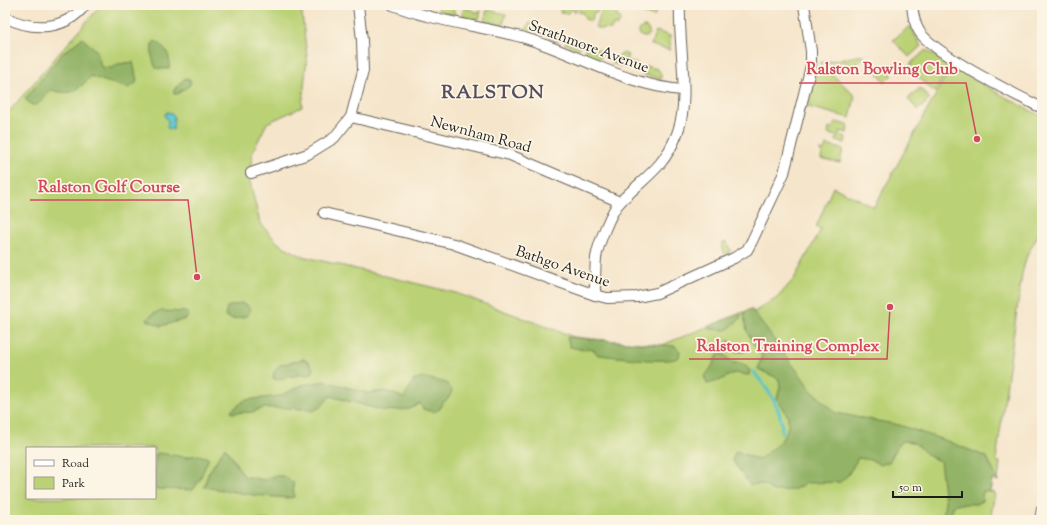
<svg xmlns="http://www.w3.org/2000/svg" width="1047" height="525" font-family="'Sorts Mill Goudy',serif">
<rect width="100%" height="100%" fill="#fcf5e5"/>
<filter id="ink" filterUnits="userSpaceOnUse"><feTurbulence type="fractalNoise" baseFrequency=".025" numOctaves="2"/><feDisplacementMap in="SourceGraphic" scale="8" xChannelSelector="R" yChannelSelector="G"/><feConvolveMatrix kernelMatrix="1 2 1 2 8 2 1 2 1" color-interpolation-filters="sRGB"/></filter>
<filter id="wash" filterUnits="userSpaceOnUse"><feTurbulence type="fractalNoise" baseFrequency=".012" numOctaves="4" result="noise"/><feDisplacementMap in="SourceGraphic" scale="16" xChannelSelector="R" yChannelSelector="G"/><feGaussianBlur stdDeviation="0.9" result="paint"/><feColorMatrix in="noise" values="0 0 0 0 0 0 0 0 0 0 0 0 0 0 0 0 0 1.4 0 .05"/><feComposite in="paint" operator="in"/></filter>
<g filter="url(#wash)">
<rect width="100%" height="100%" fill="#f5e5ca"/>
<!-- green -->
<g fill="#bad175" stroke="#6b7648" fill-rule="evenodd">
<path d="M101 5H301L307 57 302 107 267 123 253 151 249 178 260 223 279 244 302 256 456 293 574 337 604 340 662 345 751 309 754 312 777 298 794 279 821 229 816 227 833 187 874 207 951 67 1042 117V228L1027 255 1022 274 996 461 1000 462 998 481 992 480 990 492 995 493 990 520H5V116ZM27 448H155V498H27Z"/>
<polygon points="437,5 447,5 453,8 455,15 439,11"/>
<polygon points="561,5 578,5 575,13 572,9 567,14 560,12"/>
<polygon points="581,5 600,6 597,13 594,12 591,21 585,19 582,12 578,13"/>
<polygon points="602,5 635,5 631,12 617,7 615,11 618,12 616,16 621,18 618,26 613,25 611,30 605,28 604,30 595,27 603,8 613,10"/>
<polygon points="648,5 657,8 654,17 645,14"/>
<polygon points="464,7 476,12 481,11 479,20 462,16"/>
<polygon points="487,10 506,14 503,25 484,21"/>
<circle cx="532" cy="28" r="5"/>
<polygon points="910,26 921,46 909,57 893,40"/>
<circle cx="644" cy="32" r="5"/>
<polygon points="549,31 560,35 558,42 547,36"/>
<polygon points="656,31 670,36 670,50 651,45"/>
<polygon points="567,37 581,42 579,49 565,44"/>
<polygon points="587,46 602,51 600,59 585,53"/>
<polygon points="926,50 950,65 935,92 912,72 915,69 910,64"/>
<polygon points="623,53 628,55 626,60 638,64 636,70 611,63"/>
<polygon points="863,55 865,56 851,68 845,61 821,64 819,63"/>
<polygon points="645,66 658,69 661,74 661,79 642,74"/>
<polygon points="885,67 892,75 885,82 878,74"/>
<polygon points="817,71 833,75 855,96 850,118 808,107"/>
<polygon points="920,88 930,99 918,110 908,99"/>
<polygon points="836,122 848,125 847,133 840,131 839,135 846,137 845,143 836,141 837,136 828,134 829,128 832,129 834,124"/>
<polygon points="826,145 843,149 840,163 821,159 822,152 819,150 824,151"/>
<polygon points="726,242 731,251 725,254 721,244"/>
</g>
<!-- forest -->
<g fill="#93b366" stroke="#586841">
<path d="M82 38 97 51 101 67 112 68 118 64 133 62 137 81 134 85 127 88C115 83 103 82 91 76 77 91 72 96 51 90L37 105H32L25 99 62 54Z"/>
<path d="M155 41C166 47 171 55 169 68L164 69 156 68C152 60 151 53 152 44Z"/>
<polygon points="185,78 191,81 190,85 177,94 174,94 174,90"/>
<polygon points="242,303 248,306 250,309 247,316 233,319 225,316 227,307"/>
<path d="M751 309 813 392 836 413 899 425 947 441 987 457 998 481 992 480 990 492 983 491 982 501 976 504H955L951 512 956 520H943L945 501 940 461C936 459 931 458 928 455 917 446 916 439 900 442L889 462 880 465 872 460 858 458 848 475 840 482 806 483 793 490 773 491 762 484 750 485 732 460 736 451 759 460C771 449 791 438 788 418 787 412 780 404 777 399L780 387 779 379 758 369 762 356C750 342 745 330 744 312Z"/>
<polygon points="159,311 185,312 189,314 186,319 161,326 147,320 151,315"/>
<polygon points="741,313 740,319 727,330 710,329 707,327"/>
<path d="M567 337 675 346 680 351 679 357C669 365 614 356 598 355L594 350 588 348 583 350 570 347Z"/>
<path d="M729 340 735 345 742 344 746 349 744 352C736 352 730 351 725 344Z"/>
<path d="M721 352 733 363C741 362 745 364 750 371L749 375 734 373 719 381 707 384 704 376C713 369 713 360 721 352Z"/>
<path d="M303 359 309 362 314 370 310 375C297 373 290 378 277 380L273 378 274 372 280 365Z"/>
<polygon points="422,377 447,383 452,391 448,399 442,403 440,409 433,412 423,409 420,403 410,409 385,411 330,396 322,406 313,411 295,408 264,408 252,412 232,413 231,411 245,400 280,396 302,385 325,381 367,393 386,391 404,398 414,380"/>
<polygon points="225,447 244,476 265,480 273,476 283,476 293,482 294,497 287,498 253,495 204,487 208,474"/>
<polygon points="159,453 185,457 198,455 209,458 199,481 193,490 155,489 155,455"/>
</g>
<!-- water -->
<polygon fill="#56c4ca" stroke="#397073" points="167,112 171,113 174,116 173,130 167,128 168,121 164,115"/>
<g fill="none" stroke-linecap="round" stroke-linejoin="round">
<!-- stream -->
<path stroke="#56c4ca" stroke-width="3" d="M753 371C769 391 783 408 782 434"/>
</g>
</g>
<g filter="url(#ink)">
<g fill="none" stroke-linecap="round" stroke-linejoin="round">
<defs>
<g id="minor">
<path d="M393 5C436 22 483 26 528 39 579 55 628 86 683 90"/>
<path d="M912 5C913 14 914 23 919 31 933 54 1016 95 1042 108"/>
<path d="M5 17C32 31 65 31 85 5"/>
<polyline points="351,117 510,155 620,202"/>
<polyline points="251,173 308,154 334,138 351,117 363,71 362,40 358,5"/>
<polyline points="324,213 454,244 595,295 607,298 637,297 657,293 734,258 747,250 752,241 784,173 811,66 811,51 804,5"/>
<path d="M595 295C595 283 595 270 596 258 598 245 611 210 621 201 645 177 664 168 677 134 691 99 678 44 680 5"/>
<polyline points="1040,520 1042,509"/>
</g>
</defs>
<!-- minor casing -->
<use href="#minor" stroke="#686259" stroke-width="12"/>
<!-- minor -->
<use href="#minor" stroke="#fff" stroke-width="10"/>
</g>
</g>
<g text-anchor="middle" stroke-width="3.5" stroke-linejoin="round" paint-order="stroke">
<!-- street labels -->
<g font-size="15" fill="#1c1c1c" stroke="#fcf5e5">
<text transform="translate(589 46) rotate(20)" y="5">Strathmore Avenue</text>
<text transform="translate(481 134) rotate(15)" y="5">Newnham Road</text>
<text transform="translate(563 266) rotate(19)" y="5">Bathgo Avenue</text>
</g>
<!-- district labels -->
<g font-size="19" font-weight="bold" letter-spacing="1" fill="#554e5e" stroke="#fcf5e5">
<text x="493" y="98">RALSTON</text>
</g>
</g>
<!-- callouts -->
<path fill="none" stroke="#d1495b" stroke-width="1.5" d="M977 139L966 83H799M197 277L188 200H30M890 307L887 359H689"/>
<g fill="#d1495b" stroke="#fcf5e5" stroke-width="1.5">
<circle cx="977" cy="139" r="4"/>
<circle cx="197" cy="277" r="4"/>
<circle cx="890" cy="307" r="4"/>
</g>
<g font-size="16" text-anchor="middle" font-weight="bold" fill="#d1495b" stroke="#fcf5e5" stroke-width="3.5" stroke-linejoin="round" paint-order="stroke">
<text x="882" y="74">Ralston Bowling Club</text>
<text x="109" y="192">Ralston Golf Course</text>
<text x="788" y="351">Ralston Training Complex</text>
</g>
<!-- margin -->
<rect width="1047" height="525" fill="none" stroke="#fcf5e5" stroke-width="20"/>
<!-- legend -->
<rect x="26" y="447" width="130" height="52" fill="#fcf5e5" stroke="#a29e95"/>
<rect x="34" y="460" width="20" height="6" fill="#ffffff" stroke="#a29e95"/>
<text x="62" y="467" font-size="12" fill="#1c1c1c">Road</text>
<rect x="34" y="477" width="20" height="12" fill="#bad175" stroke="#a29e95"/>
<text x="62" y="487" font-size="12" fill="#1c1c1c">Park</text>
<!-- scale -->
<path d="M893 491v6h69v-6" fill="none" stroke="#1c1c1c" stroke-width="2"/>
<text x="899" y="491" font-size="12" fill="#1c1c1c" stroke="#fcf5e5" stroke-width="3" paint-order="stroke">50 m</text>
</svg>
